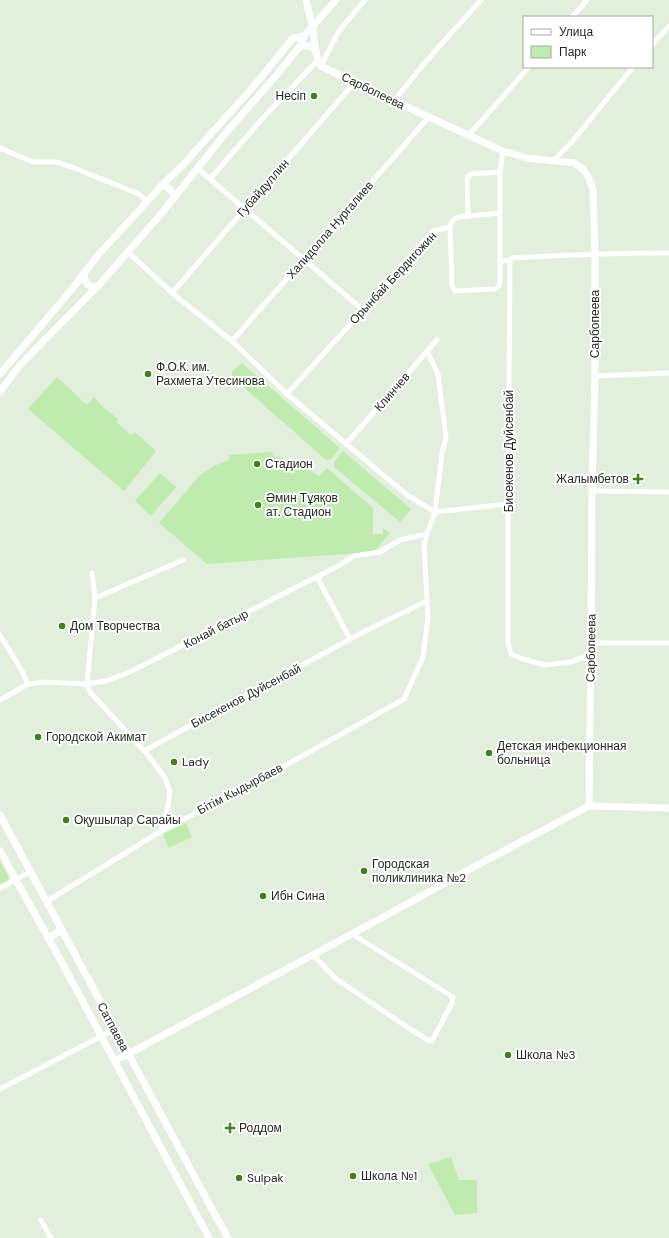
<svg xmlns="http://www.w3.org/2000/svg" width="669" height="1238" font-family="'DM Sans',sans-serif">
<rect width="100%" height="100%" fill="#e1efdc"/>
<!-- green -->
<g fill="#bfecae">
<polygon points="242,363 340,448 331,459 326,460 232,377 232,372"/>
<polygon points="57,377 87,405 94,397 104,408 118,419 116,422 131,435 135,432 156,451 124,491 28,409"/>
<polygon points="343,451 411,509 400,522 334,467 334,462"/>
<path d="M272 452 273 456C287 459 307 467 319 476L327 468 373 508V534H383V528L390 533 374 552 207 564 159 523 200 475 214 466 229 460V455Z"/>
<polygon points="160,473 176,487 151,516 135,501"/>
<polygon points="186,823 192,837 169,848 163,834"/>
<polygon points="0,861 8,876 8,880 0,884"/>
<polygon points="451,1157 459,1180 477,1180 477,1213 455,1215 428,1164"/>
</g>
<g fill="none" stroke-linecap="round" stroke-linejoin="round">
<!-- street -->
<g stroke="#fff" stroke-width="5">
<polyline points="572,17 587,0"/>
<polyline points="652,45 669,26"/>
<polyline points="321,66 339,31 365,0"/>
<polyline points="394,101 427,60 481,0"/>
<polyline points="468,136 529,67"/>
<polyline points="0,148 33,162 57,162 74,168 139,194 147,202"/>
<polyline points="554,160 571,143 633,67"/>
<polyline points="197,168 363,310"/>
<polyline points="210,179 262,119 318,60"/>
<polyline points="468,216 500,213"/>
<path d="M450 227C453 216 458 217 468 216L467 178 471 174 500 172"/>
<polyline points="128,252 172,293 232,341 287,394 407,495 435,512 508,504"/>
<polyline points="510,260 508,504 508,642 511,654 523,659 545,665 571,662 581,658 591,658"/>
<path d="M500 261 510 260 512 258C565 255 617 253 669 253"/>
<polyline points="172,293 354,83"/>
<polyline points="232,341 428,118"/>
<polyline points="595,376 669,373"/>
<polyline points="287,394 363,310 433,231 450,227 452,286 455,291 495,289 499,286 500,282 500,172 503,151"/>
<polyline points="346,444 437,340"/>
<polyline points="592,491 669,492"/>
<polyline points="92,573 95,598 87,684 90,692 148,755 165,778 170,791 168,806 161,831"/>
<polyline points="317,577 350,639"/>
<polyline points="95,598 183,560"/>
<polyline points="0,635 22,671 28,684"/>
<polyline points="591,643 669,643"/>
<polyline points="0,700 28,684 45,682 87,684 106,681 130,672 338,566 354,556 380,552 400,540 427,534"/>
<polyline points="144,751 365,631 427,601"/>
<polyline points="0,888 30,872"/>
<polyline points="46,902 161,831 245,788 404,699 423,657 428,617 424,546 427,534 435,512 442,453 446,438 438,374 427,351"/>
<polyline points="313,955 336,979 410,1029 428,1040 432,1041 452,1003 453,997 352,934"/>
<polyline points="0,1089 115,1029"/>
<polyline points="41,1220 51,1238"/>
</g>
<!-- secondary -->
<g stroke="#fff" stroke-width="7">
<path d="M306 0C308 9 311 19 313 29 314 39 315 58 321 66L372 91 503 151 527 158 574 163 583 169 589 178 593 190 595 253V376L592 491 591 643 589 806"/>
<polyline points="304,36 336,0"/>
<path d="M300 46C308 45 311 46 316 51"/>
<path d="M162 185C168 187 173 191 174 198"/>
<path d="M84 273C84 283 88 288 98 286"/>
<polyline points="0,374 72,289 98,255 164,183 182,166 254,86 293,38 304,36"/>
<polyline points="0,392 19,366 98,286 161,214 224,135 274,78 300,46 304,36"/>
<polyline points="0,815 213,1211 228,1238"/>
<polyline points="0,851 67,972 209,1238"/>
<polyline points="49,938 61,930"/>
<polyline points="115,1061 378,920 481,863 589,806 669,808"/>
</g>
</g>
<!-- markers -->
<g fill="#408021" stroke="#fff" stroke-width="1.5">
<circle cx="314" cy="96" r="4"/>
<circle cx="148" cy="374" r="4"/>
<circle cx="257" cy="464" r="4"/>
<path d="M636 473h4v4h4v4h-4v4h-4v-4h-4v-4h4z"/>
<circle cx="258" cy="505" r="4"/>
<circle cx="62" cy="626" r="4"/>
<circle cx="38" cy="737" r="4"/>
<circle cx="489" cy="753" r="4"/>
<circle cx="174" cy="762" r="4"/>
<circle cx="66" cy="820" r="4"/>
<circle cx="364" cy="871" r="4"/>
<circle cx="263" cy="896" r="4"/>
<circle cx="508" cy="1055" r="4"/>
<path d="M228 1122h4v4h4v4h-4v4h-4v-4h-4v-4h4z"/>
<circle cx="353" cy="1176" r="4"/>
<circle cx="239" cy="1178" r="4"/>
</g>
<g text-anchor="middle" stroke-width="4" stroke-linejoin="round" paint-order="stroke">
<!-- street labels -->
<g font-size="12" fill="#242922" stroke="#fff">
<text transform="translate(373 91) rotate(26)" y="4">Сарбопеева</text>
<text transform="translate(263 188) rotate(-49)" y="4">Губайдуллин</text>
<text transform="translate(330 230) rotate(-49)" y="4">Халидолла Нургалиев</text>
<text transform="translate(393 278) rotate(-47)" y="4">Орынбай Бердигожин</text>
<text transform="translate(595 324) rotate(-90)" y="4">Сарбопеева</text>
<text transform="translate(392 392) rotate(-49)" y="4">Клинчев</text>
<text transform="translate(509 451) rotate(-90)" y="4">Бисекенов Дуйсенбай</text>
<text transform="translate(216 629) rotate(-27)" y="4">Конай батыр</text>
<text transform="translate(591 648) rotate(-89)" y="4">Сарбопеева</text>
<text transform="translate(246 696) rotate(-28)" y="4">Бисекенов Дуйсенбай</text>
<text transform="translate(240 789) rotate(-28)" y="4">Бiтiм Кыдырбаев</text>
<text transform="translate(113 1027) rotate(62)" y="4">Сатпаева</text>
</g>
<!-- poi labels -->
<g font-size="12" fill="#242922" stroke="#fff" text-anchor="start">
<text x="306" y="100" text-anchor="end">Несіп</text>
<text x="156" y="371">Ф.О.К. им.<tspan x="156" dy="14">Рахмета Утесинова</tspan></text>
<text x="265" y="468">Стадион</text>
<text x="629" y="483" text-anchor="end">Жалымбетов</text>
<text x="266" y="502">Әмин Тұяқов<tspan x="266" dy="14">ат. Стадион</tspan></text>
<text x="70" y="630">Дом Творчества</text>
<text x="46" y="741">Городской Акимат</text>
<text x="497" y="750">Детская инфекционная<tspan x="497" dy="14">больница</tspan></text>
<text x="182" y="766">Lady</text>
<text x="74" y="824">Оқушылар Сарайы</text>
<text x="372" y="868">Городская<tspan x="372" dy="14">поликлиника №2</tspan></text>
<text x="271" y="900">Ибн Сина</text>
<text x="516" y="1059">Школа №3</text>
<text x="239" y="1132">Роддом</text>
<text x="361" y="1180">Школа №1</text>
<text x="247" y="1182">Sulpak</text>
</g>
</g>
<!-- legend -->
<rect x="523" y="16" width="130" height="52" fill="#ffffff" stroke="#a7a9a7"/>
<rect x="531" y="29" width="20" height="6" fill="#ffffff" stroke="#a7a9a7"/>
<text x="559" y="36" font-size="12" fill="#242922">Улица</text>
<rect x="531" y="46" width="20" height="12" fill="#bfecae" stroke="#a7a9a7"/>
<text x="559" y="56" font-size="12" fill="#242922">Парк</text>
</svg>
